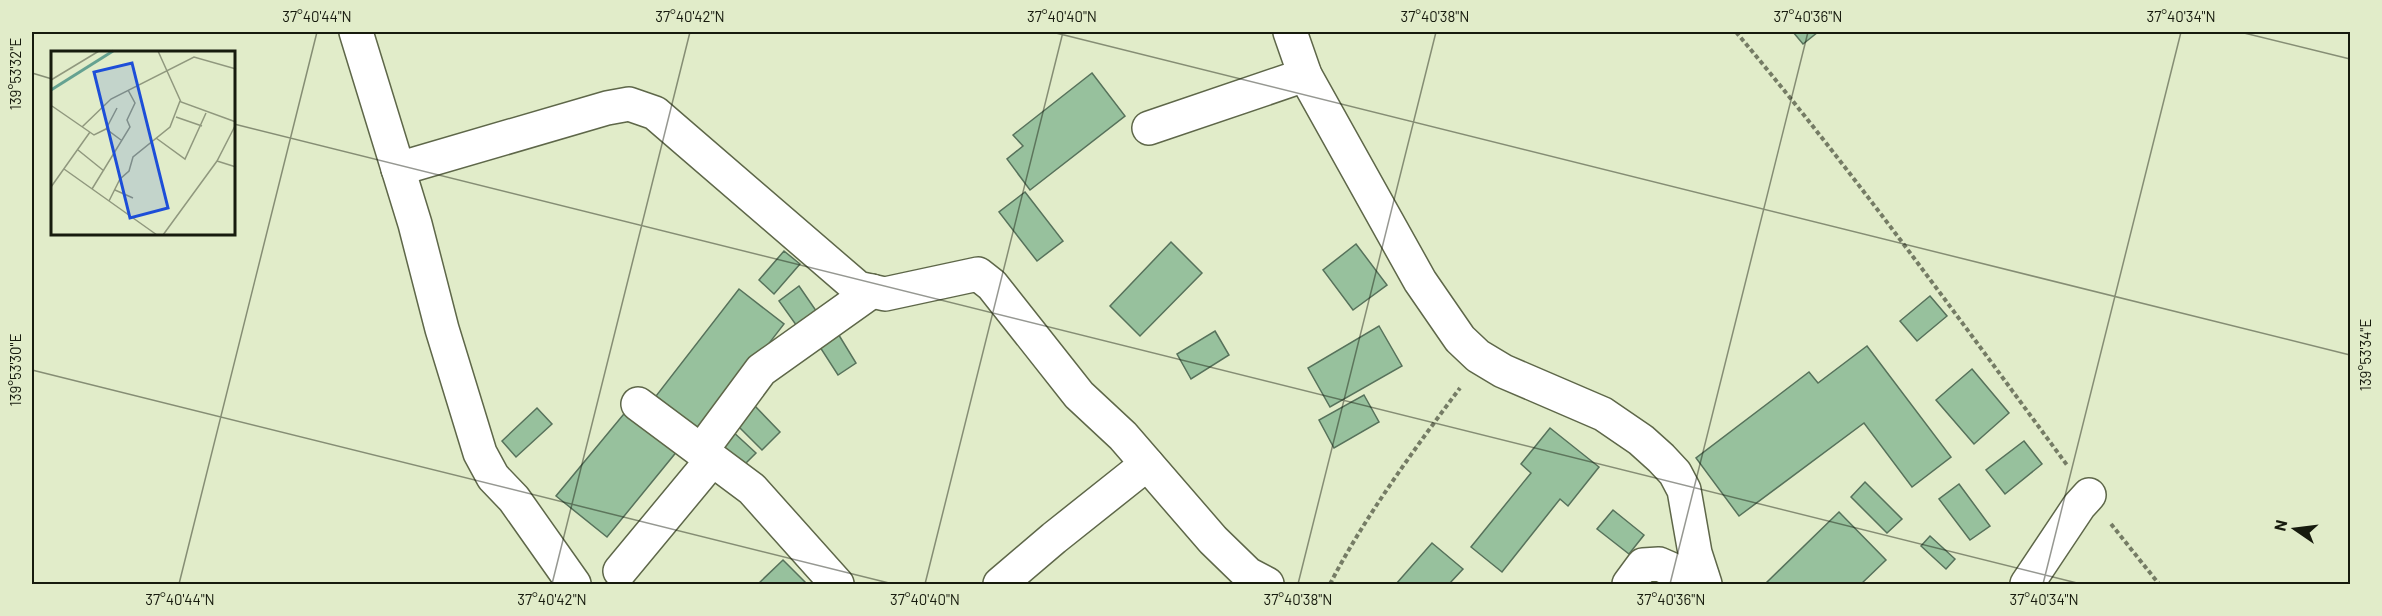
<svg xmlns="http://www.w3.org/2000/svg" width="2382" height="616" font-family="Barlow,sans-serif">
<rect width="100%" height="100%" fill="#e1ecc9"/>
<!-- building -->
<g fill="#97c19d" stroke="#57725b" stroke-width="1.5">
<polygon points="1793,32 1818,32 1803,44"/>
<polygon points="1092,73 1125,116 1030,190 1007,159 1023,146 1013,135"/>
<polygon points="1025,192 1063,241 1037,261 999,212"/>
<polygon points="1171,242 1202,273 1140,336 1110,306"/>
<polygon points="1356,244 1387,285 1353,310 1323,270"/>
<polygon points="784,251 800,264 774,294 759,280"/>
<polygon points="799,286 819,315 799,329 779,301"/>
<polygon points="739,289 784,324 701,431 656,396"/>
<polygon points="1930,296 1947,316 1917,341 1900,321"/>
<polygon points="1379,326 1402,366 1330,407 1308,368"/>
<polygon points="1215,331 1229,355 1191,379 1177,354"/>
<polygon points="837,332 856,363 838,375 818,344"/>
<polygon points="1867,346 1951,457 1912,487 1864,423 1739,516 1696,458 1809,372 1818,383"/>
<polygon points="1972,369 2009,413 1974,444 1936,400"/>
<polygon points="1364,395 1379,422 1334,448 1319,420"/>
<polygon points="754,405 780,432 762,450 735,423"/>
<polygon points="537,408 552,424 516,457 502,441"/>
<polygon points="628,409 678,450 607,537 556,496"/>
<polygon points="1550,428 1599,467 1568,506 1560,499 1502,572 1471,547 1531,473 1521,464"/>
<polygon points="731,430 756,453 738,471 715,448"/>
<polygon points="2024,441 2042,464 2005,494 1986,470"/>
<polygon points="1865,482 1902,519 1887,533 1851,497"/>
<polygon points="1959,484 1990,526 1970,540 1939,499"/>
<polygon points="1613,510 1644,535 1629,554 1597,529"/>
<polygon points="1839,512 1886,560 1861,584 1765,584"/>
<polygon points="1930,536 1955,559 1946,569 1921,546"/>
<polygon points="1432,543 1463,569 1449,584 1396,584"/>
<polygon points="783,560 807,584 758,584"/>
</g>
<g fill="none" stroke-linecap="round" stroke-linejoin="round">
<defs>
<g id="minor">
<polyline points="356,32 415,224 442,329 480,453 493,477 514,499 574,584"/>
<polyline points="1290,32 1305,75 1420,281 1460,339 1478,356 1503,371 1603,414 1641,440 1661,458 1675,473 1684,490 1695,553 1705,584"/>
<polyline points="1149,128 1305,75"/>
<polyline points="398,169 607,108 629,104 655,113 858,288 885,294 978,274 992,285 1079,395 1123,436 1213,540 1248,574 1267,584"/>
<polyline points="638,404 752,489 837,584"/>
<polyline points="701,451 761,370 872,291"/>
<polyline points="620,571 712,460"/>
<polyline points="1000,584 1054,538 1147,464"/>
<polyline points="1629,584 1643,565 1659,564 1682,574 1702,576"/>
<polyline points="2027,584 2079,506 2089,495"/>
</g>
</defs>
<!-- minor casing -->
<use href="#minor" stroke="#5e6749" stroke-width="36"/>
<!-- path -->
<g stroke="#757c65" stroke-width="4" stroke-dasharray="4.5 3" stroke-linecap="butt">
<path d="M1736 32C1853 171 1959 319 2067 465"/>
<polyline points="2111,524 2159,584"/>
<path d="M1330 584C1364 518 1415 448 1460 388"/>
</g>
<!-- minor -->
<use href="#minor" stroke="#fff" stroke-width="33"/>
</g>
<!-- ticks -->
<path fill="none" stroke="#171b0e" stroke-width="1.5" stroke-opacity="0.45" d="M1052 32 2350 355M2240 32 2350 59M32 73 52 79M234 124 2081 584M32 370 893 584M179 584 317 32M552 584 690 32M925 584 1063 32M1298 584 1436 32M1670 584 1808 32M2043 584 2181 32"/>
<!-- overview -->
<g transform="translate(51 51)">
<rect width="184" height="184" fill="#e1ecc9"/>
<path fill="none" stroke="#65a291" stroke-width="3" d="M0 39 62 0"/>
<path fill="none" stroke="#90987e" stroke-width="1.5" d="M107 0 130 51 185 71M0 29 48 0M1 55 43 84 55 78 70 89M125 66 151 75M31 76 60 48 143 6 185 18M55 78 66 57M105 87 134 108 155 62M27 99 53 120M166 110 185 116M13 118 106 184M0 136 39 81M41 138 79 76 76 69 84 52 77 39M64 139 82 147M58 150 69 128 78 120 82 106 119 76 129 50M112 184 166 110 185 73"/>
<path fill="#1d4ed8" fill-opacity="0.15" stroke="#1d4ed8" stroke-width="3" d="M81 12 117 157 79 167 43 21Z"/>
<rect width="184" height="184" fill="none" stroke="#171b0e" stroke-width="3"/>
</g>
<!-- border -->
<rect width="2382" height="616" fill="none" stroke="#e1ecc9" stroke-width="66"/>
<!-- north arrow -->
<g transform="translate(2295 529) rotate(284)" stroke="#e1ecc9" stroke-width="4.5" paint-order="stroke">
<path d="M0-4.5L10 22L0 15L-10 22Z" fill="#171b0e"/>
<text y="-9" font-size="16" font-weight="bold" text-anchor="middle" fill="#171b0e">N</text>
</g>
<rect x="33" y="33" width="2316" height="550" fill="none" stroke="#171b0e" stroke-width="2"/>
<g font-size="15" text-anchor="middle" fill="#171b0e">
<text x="317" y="22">37°40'44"N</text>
<text x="690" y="22">37°40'42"N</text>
<text x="1062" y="22">37°40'40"N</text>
<text x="1435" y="22">37°40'38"N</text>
<text x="1808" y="22">37°40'36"N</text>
<text x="2181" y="22">37°40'34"N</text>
<text transform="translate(16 74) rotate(-90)" y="5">139°53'32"E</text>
<text transform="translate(2366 355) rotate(-90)" y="5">139°53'34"E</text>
<text transform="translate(16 370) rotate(-90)" y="5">139°53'30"E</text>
<text x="180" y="605">37°40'44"N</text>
<text x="552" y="605">37°40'42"N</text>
<text x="925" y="605">37°40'40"N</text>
<text x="1298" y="605">37°40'38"N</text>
<text x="1671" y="605">37°40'36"N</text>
<text x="2044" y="605">37°40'34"N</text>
</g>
</svg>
